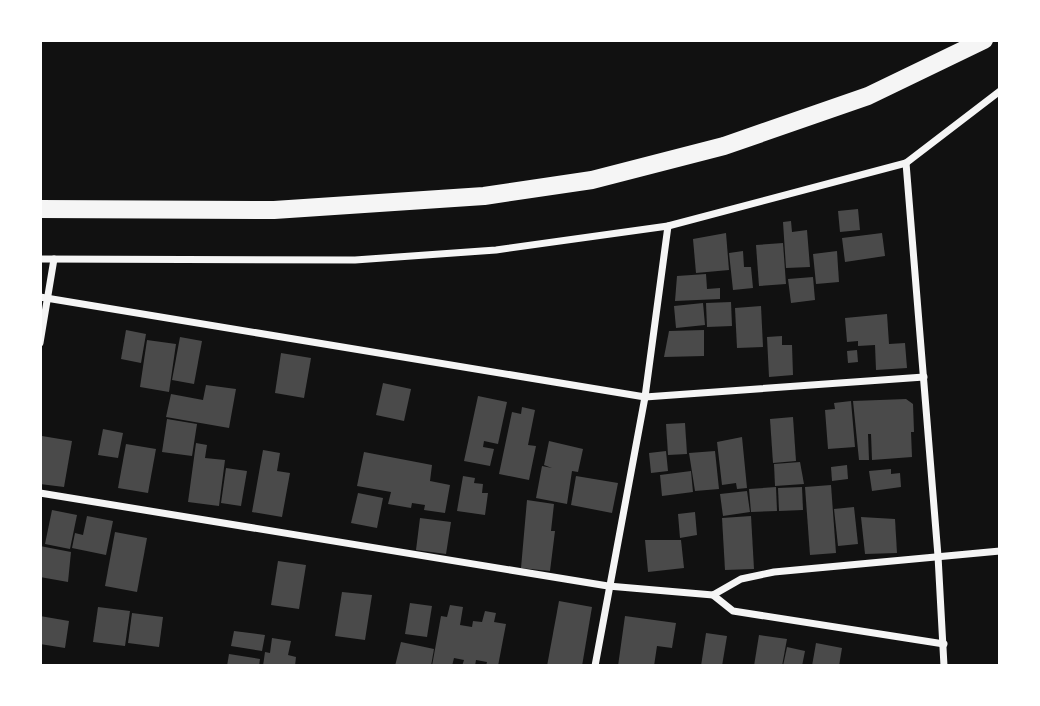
<svg xmlns="http://www.w3.org/2000/svg" width="1040" height="706" font-family="Mulish,sans-serif">
<rect width="100%" height="100%" fill="#111"/>
<!-- building -->
<g fill="#4a4a4a">
<polygon points="858,209 860,230 840,232 838,211"/>
<polygon points="791,221 792,232 807,230 810,267 786,268 783,222"/>
<polygon points="726,233 729,270 696,273 693,239"/>
<polygon points="882,233 885,256 845,262 842,238"/>
<polygon points="783,243 786,284 759,286 756,245"/>
<polygon points="743,251 744,267 751,267 753,288 733,290 729,253"/>
<polygon points="837,251 839,282 816,284 813,254"/>
<polygon points="706,274 707,289 720,288 720,299 675,301 677,276"/>
<polygon points="813,277 815,300 791,303 788,279"/>
<polygon points="731,302 732,326 707,327 706,303"/>
<polygon points="703,303 705,325 676,328 674,306"/>
<polygon points="761,306 763,347 737,348 735,308"/>
<polygon points="887,314 889,344 905,343 907,368 876,370 875,345 858,346 858,341 847,342 845,318"/>
<polygon points="126,330 146,334 141,363 121,359"/>
<polygon points="704,330 704,356 664,357 669,331"/>
<polygon points="782,336 782,345 792,345 793,375 769,377 767,337"/>
<polygon points="180,337 202,341 194,384 172,380"/>
<polygon points="147,340 176,344 169,392 140,387"/>
<polygon points="857,350 858,362 848,363 847,351"/>
<polygon points="281,353 311,358 304,398 275,393"/>
<polygon points="383,383 411,389 404,421 376,415"/>
<polygon points="206,385 236,389 229,428 166,417 171,394 203,400"/>
<polygon points="478,396 507,402 498,444 484,441 483,447 494,449 490,466 464,461"/>
<polygon points="906,399 913,404 914,432 911,432 912,457 872,460 871,434 868,434 869,460 859,460 853,401"/>
<polygon points="851,401 855,447 828,449 825,410 835,409 834,403"/>
<polygon points="522,407 535,410 528,445 536,446 529,480 499,474 512,412 521,414"/>
<polygon points="793,417 796,461 773,463 770,419"/>
<polygon points="167,419 197,424 192,456 162,452"/>
<polygon points="685,423 687,454 668,455 666,424"/>
<polygon points="103,429 123,433 118,458 98,455"/>
<polygon points="42,436 72,441 64,487 40,484"/>
<polygon points="742,437 747,488 737,489 736,483 722,485 717,442"/>
<polygon points="549,441 583,449 578,472 572,471 567,504 536,498 542,466 552,468 544,465"/>
<polygon points="196,443 207,445 205,458 225,460 219,506 188,502"/>
<polygon points="126,444 156,449 148,493 118,488"/>
<polygon points="263,450 280,453 277,471 290,473 282,517 252,512"/>
<polygon points="666,451 668,471 651,473 649,453"/>
<polygon points="715,451 719,489 695,491 689,453"/>
<polygon points="364,452 432,465 430,481 450,485 445,513 424,510 425,505 412,503 411,508 388,504 391,492 357,486"/>
<polygon points="800,462 804,484 775,486 774,464"/>
<polygon points="847,465 848,479 832,481 831,467"/>
<polygon points="226,468 247,471 241,506 221,503"/>
<polygon points="891,469 891,474 900,473 901,487 872,491 869,471"/>
<polygon points="691,471 693,492 662,496 660,475"/>
<polygon points="463,476 475,478 474,483 483,484 482,493 488,493 485,515 457,511"/>
<polygon points="576,476 618,483 612,513 571,505"/>
<polygon points="831,485 836,553 810,555 805,487"/>
<polygon points="776,487 777,511 751,512 749,489"/>
<polygon points="802,487 803,510 779,511 778,488"/>
<polygon points="747,491 750,512 723,516 720,494"/>
<polygon points="358,493 383,498 377,528 351,523"/>
<polygon points="527,500 554,504 551,531 555,531 550,571 521,568"/>
<polygon points="854,507 858,544 838,546 834,509"/>
<polygon points="52,510 77,515 70,549 45,544"/>
<polygon points="695,512 697,535 680,538 678,514"/>
<polygon points="87,516 113,521 106,555 72,548 75,533 83,535"/>
<polygon points="751,516 754,569 725,570 722,518"/>
<polygon points="861,517 895,519 897,553 865,554"/>
<polygon points="420,518 451,522 446,554 416,550"/>
<polygon points="115,532 147,538 137,592 105,586"/>
<polygon points="645,540 681,540 684,568 648,572"/>
<polygon points="40,546 71,552 68,582 40,577"/>
<polygon points="278,561 306,565 299,609 271,605"/>
<polygon points="342,592 372,595 365,640 335,636"/>
<polygon points="559,601 592,607 582,666 547,666"/>
<polygon points="410,603 432,606 427,637 405,634"/>
<polygon points="450,605 463,607 460,625 472,627 473,621 482,622 485,611 496,613 494,622 506,624 498,666 486,666 487,662 476,660 475,666 462,666 464,660 454,658 452,666 432,666 441,616 447,617"/>
<polygon points="98,607 130,611 125,646 93,642"/>
<polygon points="132,613 163,617 159,647 128,643"/>
<polygon points="40,616 69,621 65,648 40,644"/>
<polygon points="625,616 676,623 672,648 657,646 654,666 618,666"/>
<polygon points="234,631 265,635 262,651 231,646"/>
<polygon points="706,633 727,636 722,666 701,666"/>
<polygon points="759,635 787,639 782,666 754,666"/>
<polygon points="272,638 291,641 288,655 296,657 295,666 263,666 265,652 270,653"/>
<polygon points="401,642 434,649 431,666 395,666"/>
<polygon points="816,643 842,648 839,666 812,666"/>
<polygon points="787,647 805,651 802,666 783,666"/>
<polygon points="229,654 260,659 259,666 227,666"/>
</g>
<g fill="none" stroke-linecap="round" stroke-linejoin="round">
<!-- minor -->
<g stroke="#f5f5f5" stroke-width="7">
<polyline points="906,163 938,556 944,666"/>
<polyline points="40,259 355,260 496,250 668,226 906,163 1000,91"/>
<polyline points="40,297 645,397 924,377"/>
<polyline points="40,343 54,259"/>
<polyline points="40,493 608,586 713,595 741,579 774,572 1000,551"/>
<polyline points="713,595 733,611 944,644"/>
<polyline points="595,666 645,397 668,226"/>
</g>
<!-- primary -->
<polyline stroke="#f5f5f5" stroke-width="18" points="40,209 274,210 484,196 592,180 724,146 868,96 984,40"/>
</g>
<!-- border -->
<rect width="1040" height="706" fill="none" stroke="#ffffff" stroke-width="84"/>
</svg>
